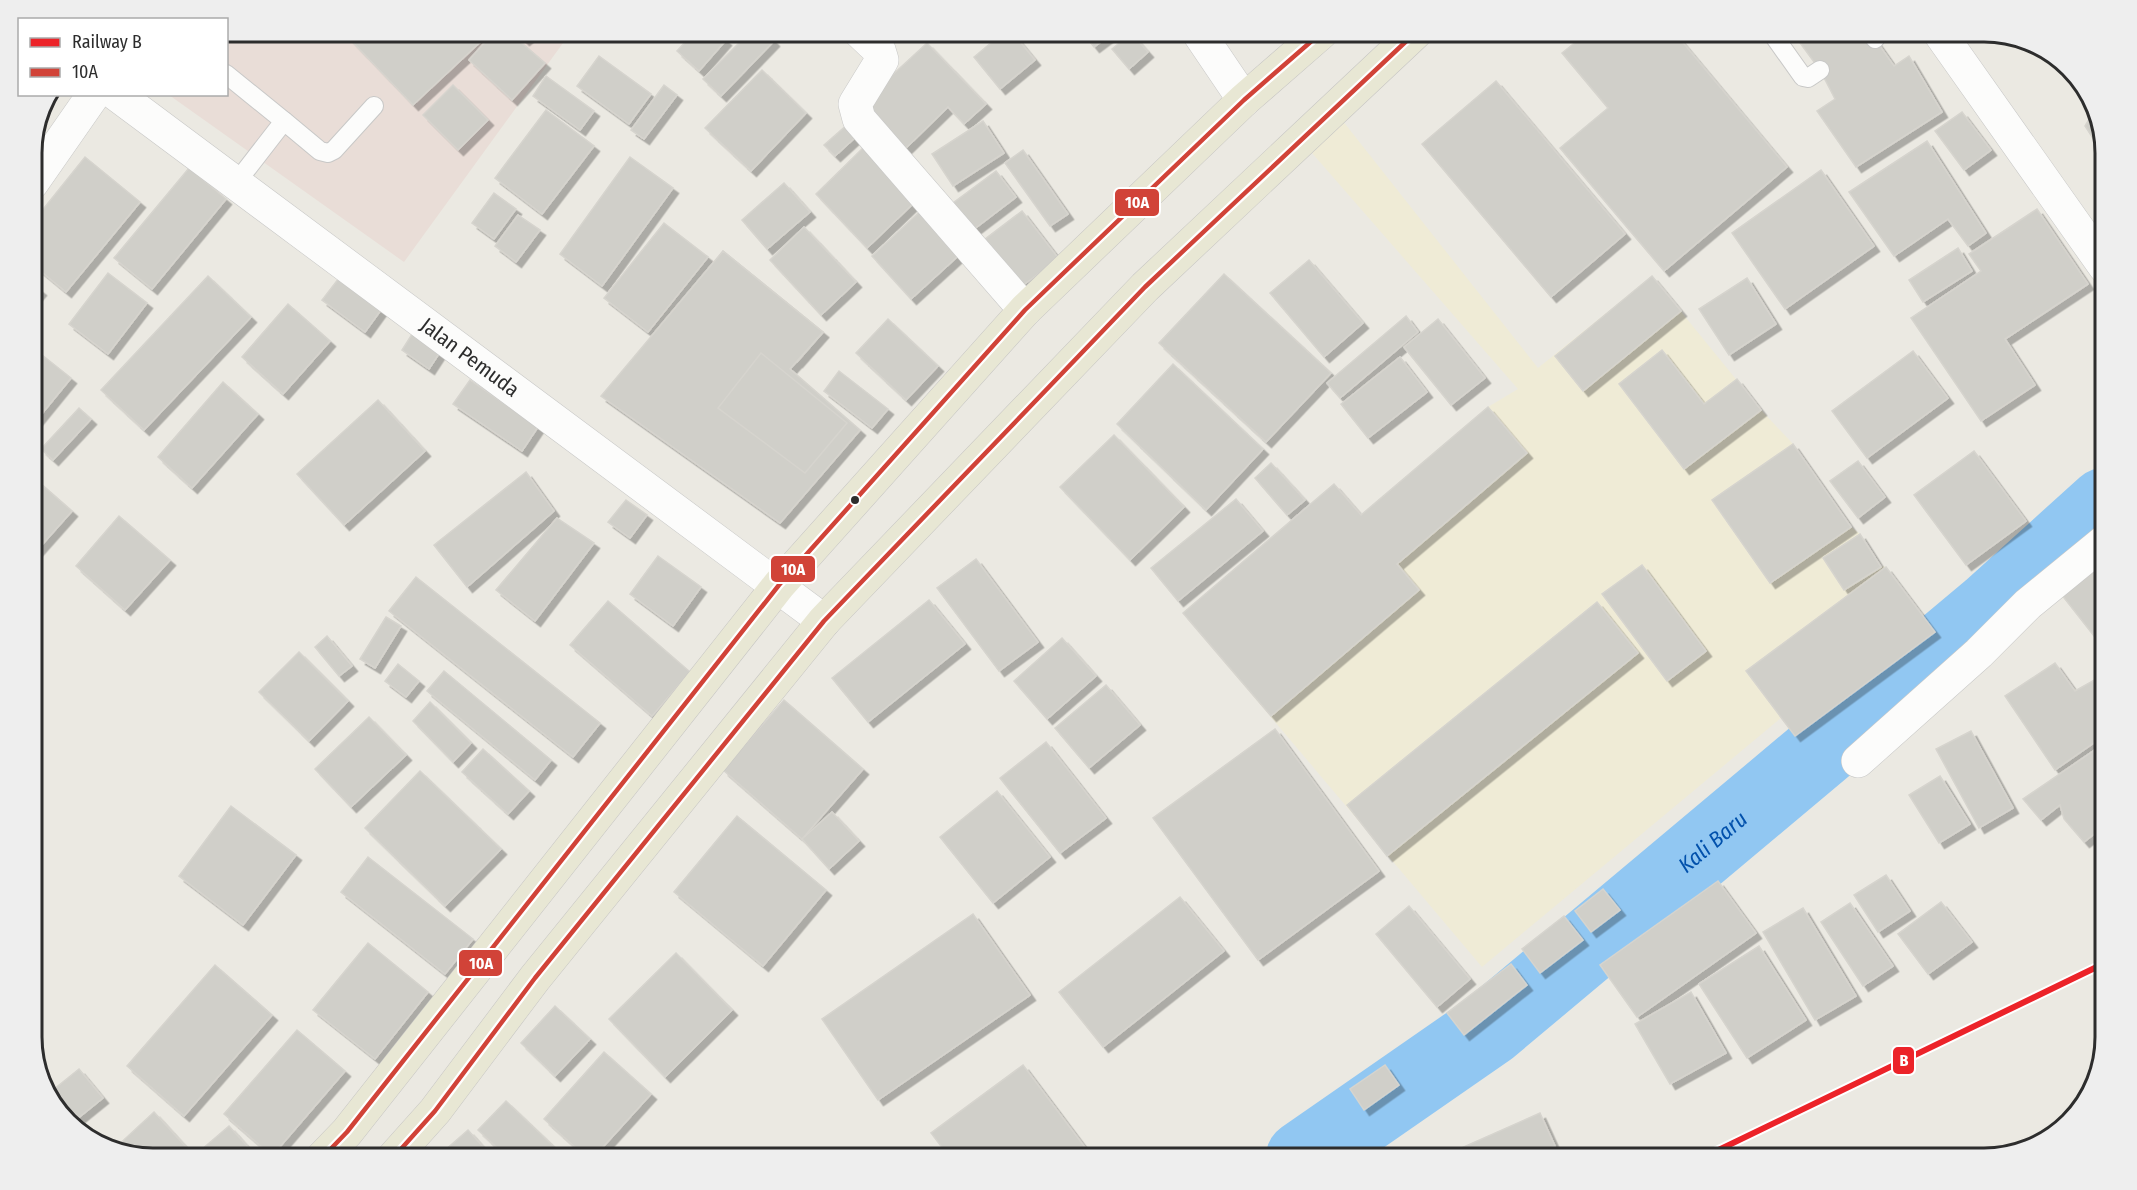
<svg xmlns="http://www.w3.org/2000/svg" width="2137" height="1190" font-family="'Fira Sans Condensed',sans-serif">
<defs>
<filter id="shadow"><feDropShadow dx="5.5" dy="5.5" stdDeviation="0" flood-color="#0004"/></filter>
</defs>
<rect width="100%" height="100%" fill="#ebe9e2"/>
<!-- education -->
<polygon fill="#efebd6" points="1342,120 1538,368 1652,276 1761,410 1793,444 1851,527 1860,534 1881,566 1886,567 1935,632 1795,736 1781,718 1482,967 1183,613 1334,484 1361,515 1488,407 1518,389 1312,153"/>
<!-- medical -->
<polygon fill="#e9ddd7" points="227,32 571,32 404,262 169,95 226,94"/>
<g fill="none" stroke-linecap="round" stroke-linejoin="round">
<!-- river -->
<path stroke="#91c7f2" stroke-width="75" id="s1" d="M1303 1158 1489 1029 1990 609 2105 505"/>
</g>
<!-- building -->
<g fill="#d0cfc9" stroke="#d6d4ce" stroke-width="1.5" filter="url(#shadow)">
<polygon points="343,32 491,32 413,105"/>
<polygon points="494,32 509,32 545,63 512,100 469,60"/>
<polygon points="516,32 534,32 524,40"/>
<polygon points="694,32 716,32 726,40 699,71 677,51"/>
<polygon points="750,32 765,32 774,41 721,96 703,79"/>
<polygon points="1004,32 1012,32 1035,60 1000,89 974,57"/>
<polygon points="1082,32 1114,32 1094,47"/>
<polygon points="1588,32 1674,32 1787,167 1664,271 1560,148 1608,108 1562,53"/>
<polygon points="1792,32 1870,32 1894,66 1909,56 1942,112 1856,167 1817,111 1835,99 1820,70"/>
<polygon points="1131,33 1148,52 1129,69 1112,49"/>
<polygon points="927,43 986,104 964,124 948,107 906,148 863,102"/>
<polygon points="599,56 651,94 629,124 577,86"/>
<polygon points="762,70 806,113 751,171 705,128"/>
<polygon points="546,76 594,111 580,130 533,96"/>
<polygon points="1496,81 1625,234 1551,297 1422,144"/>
<polygon points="453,85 488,120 458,150 423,115"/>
<polygon points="664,85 677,95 644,139 631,130"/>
<polygon points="546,110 594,146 542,214 495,178"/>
<polygon points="2094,111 2105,145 2105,157 2085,126"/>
<polygon points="1962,112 1991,150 1964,170 1935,131"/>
<polygon points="983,121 1004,153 953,186 932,154"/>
<polygon points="849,123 859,134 835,156 824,145"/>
<polygon points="1927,141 1986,233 1968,246 1948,219 1894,256 1849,192"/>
<polygon points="867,144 919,198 867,248 816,194"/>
<polygon points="1023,150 1068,214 1050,226 1005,163"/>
<polygon points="85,157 140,202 66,292 32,264 32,223"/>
<polygon points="630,157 673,188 602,286 560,254"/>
<polygon points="189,168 226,199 152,289 114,258"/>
<polygon points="1821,170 1874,246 1785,309 1732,233"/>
<polygon points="996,171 1016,197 969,233 949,206"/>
<polygon points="784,183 810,212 767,249 742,220"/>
<polygon points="494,193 516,209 494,239 472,223"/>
<polygon points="928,204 968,247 911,299 872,256"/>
<polygon points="2037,209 2088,284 2005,339 2035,385 1981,421 1911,318 1981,271 1969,254"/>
<polygon points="1022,211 1059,259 1012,293 976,246"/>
<polygon points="518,215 540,230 516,262 495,246"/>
<polygon points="664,223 708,257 648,332 604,298"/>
<polygon points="804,227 856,282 821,315 770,260"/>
<polygon points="1958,248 1972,271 1923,302 1909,280"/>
<polygon points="723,251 823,332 797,362 752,322 686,394 641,357"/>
<polygon points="723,251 823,332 790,369 860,430 780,523 601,396"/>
<polygon points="1309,260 1363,323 1324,357 1270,293"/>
<polygon points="108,273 147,303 108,354 69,324"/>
<polygon points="1224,274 1331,373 1266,442 1159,343"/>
<polygon points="208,276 251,317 144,430 101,390"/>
<polygon points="1652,276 1681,311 1583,391 1555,356"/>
<polygon points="339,278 381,310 365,332 322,300"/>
<polygon points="1747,278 1776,324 1729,355 1699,309"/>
<polygon points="32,283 41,290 32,301"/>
<polygon points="288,304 330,341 283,394 242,357"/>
<polygon points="1406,316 1418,332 1340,398 1327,383"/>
<polygon points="888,319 938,366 906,400 856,353"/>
<polygon points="1438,319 1485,378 1451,405 1404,347"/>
<polygon points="414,331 442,349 429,369 402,350"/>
<polygon points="32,347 71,378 32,426"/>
<polygon points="1662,350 1704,404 1737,379 1761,410 1684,469 1619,384"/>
<polygon points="1913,351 1948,398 1867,458 1832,411"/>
<polygon points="761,353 847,423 805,473 718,408"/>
<polygon points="1400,357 1427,392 1368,438 1341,404"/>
<polygon points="1173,364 1263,449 1206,510 1117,424"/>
<polygon points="839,371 888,409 872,428 824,391"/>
<polygon points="470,380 538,427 522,451 453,404"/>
<polygon points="223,382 258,414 192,488 158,457"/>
<polygon points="378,400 425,451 344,525 297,474"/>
<polygon points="1488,407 1527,453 1397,564 1419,590 1271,716 1183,613 1334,484 1361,515"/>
<polygon points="79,408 91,419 53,460 41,449"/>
<polygon points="1114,435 1184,507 1130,560 1060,487"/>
<polygon points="1793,444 1851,527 1770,583 1712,500"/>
<polygon points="1974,451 2026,521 1966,565 1914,495"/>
<polygon points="1858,461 1885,497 1858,518 1830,481"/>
<polygon points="1271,463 1305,500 1287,515 1255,478"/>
<polygon points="526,472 554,511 467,587 434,545"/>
<polygon points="32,476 72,511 32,556"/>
<polygon points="1236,499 1263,531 1178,601 1151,568"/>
<polygon points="626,500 647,515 630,538 608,522"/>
<polygon points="119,516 170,560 125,610 76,566"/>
<polygon points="557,518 594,543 535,621 496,590"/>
<polygon points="1860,534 1881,567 1844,590 1823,558"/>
<polygon points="658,556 701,587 673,626 630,594"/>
<polygon points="2105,558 2105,627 2094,636 2054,585"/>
<polygon points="976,559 1038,642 999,671 937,588"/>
<polygon points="1642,565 1706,651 1667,681 1602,594"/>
<polygon points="1886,567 1935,632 1795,736 1746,671"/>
<polygon points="416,577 600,723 573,757 389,611"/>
<polygon points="929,600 965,644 868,722 832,678"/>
<polygon points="608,601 690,672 652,716 570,645"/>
<polygon points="1597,602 1638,653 1387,856 1347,805"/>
<polygon points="386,617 401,626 375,668 360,659"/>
<polygon points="327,636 352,666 339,676 315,647"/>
<polygon points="1062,638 1096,676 1047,719 1014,681"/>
<polygon points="299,652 348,701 309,741 259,692"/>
<polygon points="2055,663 2075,691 2098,678 2105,689 2105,735 2055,770 2005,696"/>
<polygon points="398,664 419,681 406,697 385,681"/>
<polygon points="444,671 551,760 535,780 427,691"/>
<polygon points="1106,685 1140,725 1089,768 1055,728"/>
<polygon points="784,700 863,769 802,839 723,770"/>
<polygon points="430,702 471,743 453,762 413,721"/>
<polygon points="369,717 406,755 351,807 315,769"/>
<polygon points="1275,729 1379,871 1258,960 1153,818"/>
<polygon points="1971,731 2013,808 1979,828 1936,749"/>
<polygon points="1046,742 1106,818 1060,853 1000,778"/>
<polygon points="2105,743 2105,830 2103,827 2084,842 2064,819 2060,805 2041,820 2023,799"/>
<polygon points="483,749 529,791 508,814 462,772"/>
<polygon points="420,771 501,849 445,906 365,828"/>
<polygon points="1940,776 1970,824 1939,843 1909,795"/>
<polygon points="997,791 1050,857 993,903 940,837"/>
<polygon points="231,806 296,855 243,925 179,876"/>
<polygon points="832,812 859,841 829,869 802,839"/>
<polygon points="737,816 826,890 763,966 674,892"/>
<polygon points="368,857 473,939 445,974 341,892"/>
<polygon points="1886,875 1910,911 1878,932 1854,895"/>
<polygon points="1718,881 1756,933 1637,1017 1600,965"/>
<polygon points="1603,889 1620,910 1591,932 1575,911"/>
<polygon points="1180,897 1224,951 1103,1047 1059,992"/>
<polygon points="1941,902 1972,942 1928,974 1898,934"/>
<polygon points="1850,903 1893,966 1863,986 1821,922"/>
<polygon points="1409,906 1470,979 1437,1007 1376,934"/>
<polygon points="1803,908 1856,996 1815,1020 1763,932"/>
<polygon points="973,914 1030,995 878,1100 822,1019"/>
<polygon points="1564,916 1583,940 1540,973 1522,949"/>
<polygon points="368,943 428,992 375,1059 313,1010"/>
<polygon points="1759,946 1806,1020 1747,1058 1699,984"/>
<polygon points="676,953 732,1010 665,1077 609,1019"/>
<polygon points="1511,964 1527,985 1464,1035 1447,1013"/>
<polygon points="215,965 272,1015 184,1116 127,1066"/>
<polygon points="1691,992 1726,1053 1670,1084 1635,1024"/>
<polygon points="555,1006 590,1039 555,1076 521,1043"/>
<polygon points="297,1030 345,1071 272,1156 224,1114"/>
<polygon points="604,1052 651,1094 593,1158 587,1158 544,1119"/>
<polygon points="1023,1065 1093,1158 950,1158 931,1133"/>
<polygon points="1385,1065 1399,1085 1364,1110 1350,1089"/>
<polygon points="79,1069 103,1098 72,1123 52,1104 48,1094"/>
<polygon points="506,1101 566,1158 508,1158 478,1130"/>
<polygon points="154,1112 196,1158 153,1158 115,1148"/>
<polygon points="1540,1113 1555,1146 1526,1158 1439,1158"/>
<polygon points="229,1126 258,1158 208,1158 201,1150"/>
<polygon points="468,1130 493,1158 436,1158"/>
</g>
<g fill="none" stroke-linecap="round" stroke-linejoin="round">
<defs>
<g id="lane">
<polyline points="1771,32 1803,77 1808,78 1820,70"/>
<polyline points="1875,39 1879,32"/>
<polyline points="226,74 284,121"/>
<polyline points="236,183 284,121 320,151 328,153 334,150 374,106"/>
</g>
<g id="street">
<polyline points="860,32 879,50 882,60 855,104 859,119 1025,310"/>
<polyline points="1198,32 1244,100"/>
<polyline points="1939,32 2105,267"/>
<path id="s2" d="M116 94 824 621"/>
<polyline points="32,183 94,94"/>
<polyline points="1858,761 1979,653 2028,604 2105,541"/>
</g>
<g id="primary">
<polyline points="322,1158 347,1132 779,585 1025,310 1244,100 1322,32"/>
<polyline points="393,1158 435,1111 535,978 824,621 1145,287 1416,32"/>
</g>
</defs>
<!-- lane casing -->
<use href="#lane" stroke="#c8c8c7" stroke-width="20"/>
<!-- street casing -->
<use href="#street" stroke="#c8c8c7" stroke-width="34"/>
<!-- primary casing -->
<use href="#primary" stroke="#c6c5c3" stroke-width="34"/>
<!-- lane -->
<use href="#lane" stroke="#fcfcfb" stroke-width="18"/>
<!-- street -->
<use href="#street" stroke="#fcfcfb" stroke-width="33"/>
<!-- primary -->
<use href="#primary" stroke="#e8e7d4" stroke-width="33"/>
<defs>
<g id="bus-1">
<polyline points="322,1158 347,1132 779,585 1025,310 1244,100 1322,32"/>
<polyline points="393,1158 435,1111 535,978 824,621 1145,287 1416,32"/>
</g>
</defs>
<!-- bus-1 casing -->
<use href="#bus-1" stroke="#fff" stroke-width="9"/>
<!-- bus-1 -->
<use href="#bus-1" stroke="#d14338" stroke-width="4.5"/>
<defs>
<polyline id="rail-1" points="1702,1158 2105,963"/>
</defs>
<!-- rail-1 casing -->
<use href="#rail-1" stroke="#fff" stroke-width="10"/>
<!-- rail-1 -->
<use href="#rail-1" stroke="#ec2329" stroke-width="6"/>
</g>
<!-- markers -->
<circle fill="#2d2d2d" stroke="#fff" stroke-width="2" cx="855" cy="500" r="5"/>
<g text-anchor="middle" stroke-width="6" stroke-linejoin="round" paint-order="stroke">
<!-- street labels -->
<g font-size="21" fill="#2d2d2d" stroke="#fff">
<text dy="7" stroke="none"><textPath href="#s2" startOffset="441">Jalan Pemuda</textPath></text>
</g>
<!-- water labels -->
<g font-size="22" font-style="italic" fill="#0251ac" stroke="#fff">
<text dy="8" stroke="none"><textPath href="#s1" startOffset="518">Kali Baru</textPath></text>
</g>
</g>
<!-- crop -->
<path d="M0 0H2137V1190H0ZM153 42H1984A111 111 0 0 1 2095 153V1037A111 111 0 0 1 1984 1148H153A111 111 0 0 1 42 1037V153A111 111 0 0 1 153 42Z" fill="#eee" fill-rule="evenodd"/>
<path fill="none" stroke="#2d2d2d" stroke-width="3" d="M153 42H1984A111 111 0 0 1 2095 153V1037A111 111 0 0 1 1984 1148H153A111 111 0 0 1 42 1037V153A111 111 0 0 1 153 42Z"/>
<g stroke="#fff" stroke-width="2">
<rect x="1114" y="188" width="46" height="29" rx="6" fill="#d14338"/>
<rect x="770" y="555" width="46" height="28" rx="6" fill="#d14338"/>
<rect x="458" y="949" width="45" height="28" rx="6" fill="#d14338"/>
<rect x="1892" y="1046" width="23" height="29" rx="6" fill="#ec2329"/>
</g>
<g font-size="16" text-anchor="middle" font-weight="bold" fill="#fff">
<text x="1137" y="208">10A</text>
<text x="793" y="575">10A</text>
<text x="481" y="969">10A</text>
<text x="1904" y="1066">B</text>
</g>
<!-- legend -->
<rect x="18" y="18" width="210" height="78" fill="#ffffff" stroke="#ababab" stroke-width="1.5"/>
<rect x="30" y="38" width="30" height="9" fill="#ec2329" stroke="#ababab" stroke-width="1.5"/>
<text x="72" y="48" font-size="18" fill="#2d2d2d">Railway B</text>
<rect x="30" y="68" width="30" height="9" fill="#d14338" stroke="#ababab" stroke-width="1.5"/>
<text x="72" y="78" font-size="18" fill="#2d2d2d">10A</text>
</svg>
